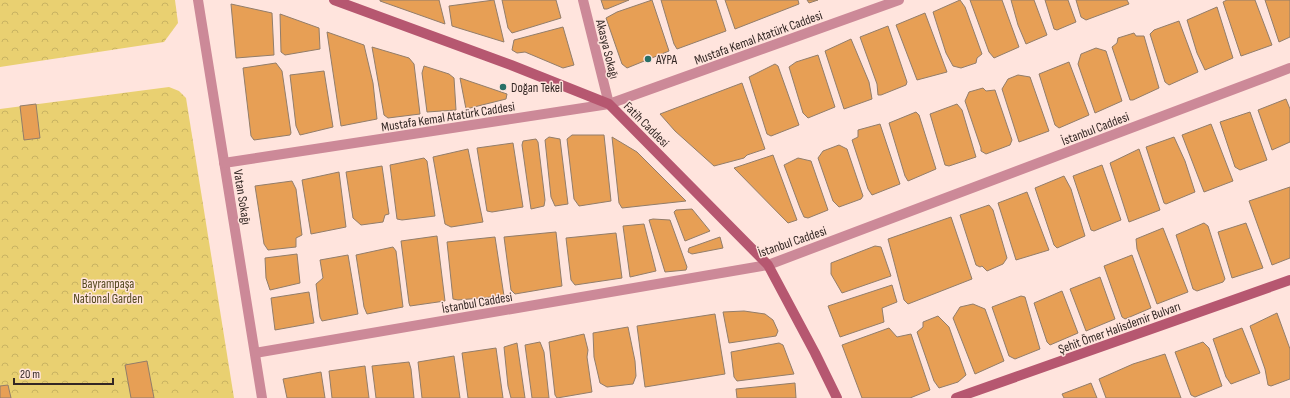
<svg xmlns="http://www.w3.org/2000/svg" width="1290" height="398" font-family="'Sofia Sans Condensed',sans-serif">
<defs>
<pattern id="park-crowns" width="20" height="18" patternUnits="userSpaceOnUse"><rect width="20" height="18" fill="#e9d071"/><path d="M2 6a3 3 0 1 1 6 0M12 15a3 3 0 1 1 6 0" fill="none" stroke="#c8b362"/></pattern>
</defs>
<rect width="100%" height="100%" fill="#ffe4dd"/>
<!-- park -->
<g fill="url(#park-crowns)">
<polygon points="0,0 175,0 178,23 164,42 0,67"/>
<polygon points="169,87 179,91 186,98 234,398 0,398 0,109"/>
</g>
<!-- building -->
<g fill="#e79f55" stroke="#927d6a">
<polygon points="380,0 439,0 445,24 380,1"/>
<polygon points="494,0 504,42 452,26 449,6"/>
<polygon points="502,0 556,0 561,18 512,33 508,28"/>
<polygon points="601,0 629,0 607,9 604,9"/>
<polygon points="652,0 669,51 627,68 622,64 606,18 617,12"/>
<polygon points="661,0 716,0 726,31 677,49 674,44"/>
<polygon points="725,0 798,0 799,4 735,29"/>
<polygon points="807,0 818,0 809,3"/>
<polygon points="960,0 965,7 982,54 977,58 976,63 961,68 953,66 946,53 933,12"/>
<polygon points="970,0 1002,0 1019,47 994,58 989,52"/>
<polygon points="1011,0 1034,0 1047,35 1026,44 1018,25"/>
<polygon points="1045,0 1068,0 1076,22 1057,30 1054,29"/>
<polygon points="1076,0 1127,0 1129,4 1086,20 1081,17"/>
<polygon points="1227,0 1255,0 1272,45 1241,56 1223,2"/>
<polygon points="1265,0 1290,0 1290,37 1279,42"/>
<polygon points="231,4 272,13 274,55 236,58"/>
<polygon points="1217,7 1233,58 1205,70 1197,53 1187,20"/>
<polygon points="925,13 947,72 917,80 896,25"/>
<polygon points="280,14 319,28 320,49 285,55 281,52"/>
<polygon points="1179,21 1198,72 1169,85 1165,82 1150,34 1154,30"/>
<polygon points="888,26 907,82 906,85 881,95 878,95 877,84 860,37"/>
<polygon points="563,27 574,65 563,68 525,52 517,53 512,50 514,40"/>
<polygon points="327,32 364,45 373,83 377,119 341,126"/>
<polygon points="1134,33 1136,36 1144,36 1159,88 1133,100 1130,100 1112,47 1117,43 1118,38"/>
<polygon points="851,39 869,82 872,99 844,109 825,51"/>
<polygon points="372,47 409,58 414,64 420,114 388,118 384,115"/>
<polygon points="1096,48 1106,51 1122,101 1095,113 1078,64 1081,54"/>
<polygon points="818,55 835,107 808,118 803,113 789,67 796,62"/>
<polygon points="1069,62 1089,115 1059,128 1055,125 1039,74"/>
<polygon points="276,63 282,71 291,133 290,135 254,140 251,136 243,68"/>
<polygon points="775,64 778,66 799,125 771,136 767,134 749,77"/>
<polygon points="424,66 449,74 454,78 456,110 427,112 422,73"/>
<polygon points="324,71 333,127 300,135 296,126 290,75"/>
<polygon points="1018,75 1030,77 1049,131 1019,142 1002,89 1008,79"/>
<polygon points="460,78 507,94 506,99 466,109"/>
<polygon points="742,83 765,149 747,155 744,158 714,166 675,131 660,114"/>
<polygon points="983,88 986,91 995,90 1012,140 1010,145 986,154 981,151 981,148 965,101 969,92"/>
<polygon points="1286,99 1290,109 1290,142 1272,150 1258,110"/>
<polygon points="36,104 40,138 24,140 20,106"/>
<polygon points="957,104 962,110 976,157 949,166 945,165 930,114"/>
<polygon points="916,112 919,115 936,169 908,181 905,176 889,123"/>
<polygon points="1250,112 1267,160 1240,170 1235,167 1220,122"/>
<polygon points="880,124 900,184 872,195 868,189 852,140 858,137 858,130"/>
<polygon points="1211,124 1233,181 1204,192 1182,135"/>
<polygon points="572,135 604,135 611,201 579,206 574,199 567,139"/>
<polygon points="549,137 560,139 568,204 555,206 551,197 545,140"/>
<polygon points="612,137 637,152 686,201 622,208 619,203"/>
<polygon points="1174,137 1185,161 1195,192 1166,204 1164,203 1146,147"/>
<polygon points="536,139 538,142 545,200 544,206 531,209 522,145 523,141"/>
<polygon points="513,143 523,207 492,212 487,211 477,148"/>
<polygon points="839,145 847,149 863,196 861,199 839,207 833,201 818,158 823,151"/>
<polygon points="468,149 483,222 451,227 445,224 433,157"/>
<polygon points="1139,149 1160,210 1129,222 1110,163"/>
<polygon points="773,155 797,220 788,223 734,168"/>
<polygon points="424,158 427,161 435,216 402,220 397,219 390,165"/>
<polygon points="798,158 811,161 828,210 808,218 804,217 800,208 784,165"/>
<polygon points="1102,165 1121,220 1094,231 1091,230 1073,176"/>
<polygon points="382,166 389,214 385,215 383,222 361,225 353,218 346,172"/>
<polygon points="339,172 346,227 311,234 302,180"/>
<polygon points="1064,176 1071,189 1085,236 1057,248 1054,245 1035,188"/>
<polygon points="292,181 296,189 302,235 296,238 296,247 268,250 264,244 255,186"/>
<polygon points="1290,187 1290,258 1272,265 1249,201"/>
<polygon points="1027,192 1049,250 1016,260 998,203"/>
<polygon points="989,205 993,210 1007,258 1003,264 987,271 982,266 980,267 976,265 960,215"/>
<polygon points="692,209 710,231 685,241 674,212 676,210"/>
<polygon points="951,217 972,279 908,304 904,300 888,239"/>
<polygon points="653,219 670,220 687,267 686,270 665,272 649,220"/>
<polygon points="1204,223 1208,226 1225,279 1223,282 1197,291 1193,289 1176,235"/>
<polygon points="1246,223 1263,268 1232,278 1218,232"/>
<polygon points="644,224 656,271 630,277 623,226"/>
<polygon points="1163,228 1188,292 1157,304 1137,249 1136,239"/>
<polygon points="556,232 562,286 515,294 511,290 504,237"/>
<polygon points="616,233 622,278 575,285 571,280 566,238"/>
<polygon points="437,236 445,301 410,306 409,303 401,241"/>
<polygon points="495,237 504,296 458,300 453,299 447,242"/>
<polygon points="720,237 723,248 692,254 688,252 689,248"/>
<polygon points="875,246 881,247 891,276 842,293 831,274 831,263"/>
<polygon points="393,247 396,251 403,307 367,314 364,307 356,255"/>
<polygon points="297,254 300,283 270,290 266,278 265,258"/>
<polygon points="348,255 358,314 322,321 320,317 316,284 323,278 320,260"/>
<polygon points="1132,255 1151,308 1125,319 1122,317 1104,266"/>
<polygon points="1100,277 1115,319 1086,331 1070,289"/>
<polygon points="892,285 897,302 882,308 884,322 840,337 828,306"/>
<polygon points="1062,291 1078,333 1050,345 1047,342 1034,303"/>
<polygon points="309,292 314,323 275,330 271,298"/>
<polygon points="1021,296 1025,297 1040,349 1015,359 1009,356 992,307"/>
<polygon points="973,304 985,309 1004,361 975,374 953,318 960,307"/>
<polygon points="744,311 765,314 773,320 778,331 776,336 729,343 723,312"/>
<polygon points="1277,313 1290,349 1290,379 1271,386 1268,385 1265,369 1250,326"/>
<polygon points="715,314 725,374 645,387 637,326"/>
<polygon points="938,316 949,327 966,375 958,382 939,388 934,381 917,332 923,327 923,322"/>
<polygon points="628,327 635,361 636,376 633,384 607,387 600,383 594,357 593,333"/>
<polygon points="889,328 897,337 911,334 930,390 910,398 862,398 842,345"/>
<polygon points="1242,328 1260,373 1231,384 1226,377 1213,339"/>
<polygon points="584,334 588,350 587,357 592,392 557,398 555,395 549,342"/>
<polygon points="540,342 544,352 549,398 532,398 525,345"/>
<polygon points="1203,342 1209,348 1222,386 1195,397 1191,395 1175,352"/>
<polygon points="517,343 525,398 511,398 508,386 504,347"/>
<polygon points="779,343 783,345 794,374 737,381 734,377 731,352"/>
<polygon points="496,348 503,398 468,398 462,353"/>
<polygon points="1165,354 1181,398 1106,398 1099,379 1133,364"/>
<polygon points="454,356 460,398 422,398 418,362"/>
<polygon points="147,361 154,398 131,398 125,365"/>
<polygon points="409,362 411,369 414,398 376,398 372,366"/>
<polygon points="365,366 369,398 332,398 329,371"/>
<polygon points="321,372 325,398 287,398 283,379"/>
<polygon points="795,383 796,398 737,398 736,389"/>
<polygon points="1091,383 1097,398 1064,398 1062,394"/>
<polygon points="8,385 11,398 0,398 0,386"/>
</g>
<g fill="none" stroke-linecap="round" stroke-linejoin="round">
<!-- street -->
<g stroke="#cc8998" stroke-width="10">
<polyline points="198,0 262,398"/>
<polyline points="583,0 609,104"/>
<polyline points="224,163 609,104 899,0"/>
<polyline points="255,353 768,265 1290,68"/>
</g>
<!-- secondary -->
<g stroke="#b65770" stroke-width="10">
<polyline points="334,0 511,65 609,104 768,265 815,353 837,398"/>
<polyline points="956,398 1290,280"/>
</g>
</g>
<!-- markers -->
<g fill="#297068" stroke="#ffe4dd" stroke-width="1.5">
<circle cx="648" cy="59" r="4"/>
<circle cx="503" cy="87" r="4"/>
</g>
<g text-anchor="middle" stroke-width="3" stroke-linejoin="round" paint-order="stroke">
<!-- street labels -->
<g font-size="13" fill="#332724" stroke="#ffe4dd">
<text transform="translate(758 37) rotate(-20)" y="5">Mustafa Kemal Atatürk Caddesi</text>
<text transform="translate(608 49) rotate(76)" y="5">Akasya Sokağı</text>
<text transform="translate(448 116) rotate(-9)" y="5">Mustafa Kemal Atatürk Caddesi</text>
<text transform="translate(647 124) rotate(45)" y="5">Fatih Caddesi</text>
<text transform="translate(1095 128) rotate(-21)" y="5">İstanbul Caddesi</text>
<text transform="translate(243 197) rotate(81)" y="5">Vatan Sokağı</text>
<text transform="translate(792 241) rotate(-19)" y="5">İstanbul Caddesi</text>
<text transform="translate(477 302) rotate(-10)" y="5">İstanbul Caddesi</text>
<text transform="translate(1119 327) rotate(-20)" y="5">Şehit Ömer Halisdemir Bulvarı</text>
</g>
<!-- poi labels -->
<g font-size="13" fill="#332724" stroke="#ffe4dd" text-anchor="start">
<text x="656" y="64">AYPA</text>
<text x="511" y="92">Doğan Tekel</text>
</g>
<!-- park labels -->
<g font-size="13" fill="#54491f" stroke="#ffe4dd">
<text x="108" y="288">Bayrampaşa<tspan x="108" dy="15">National Garden</tspan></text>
</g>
</g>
<!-- scale -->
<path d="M14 378v6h99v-6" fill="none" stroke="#332724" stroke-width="2"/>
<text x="20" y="378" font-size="12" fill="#332724" stroke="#ffe4dd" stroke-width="3" paint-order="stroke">20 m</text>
</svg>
